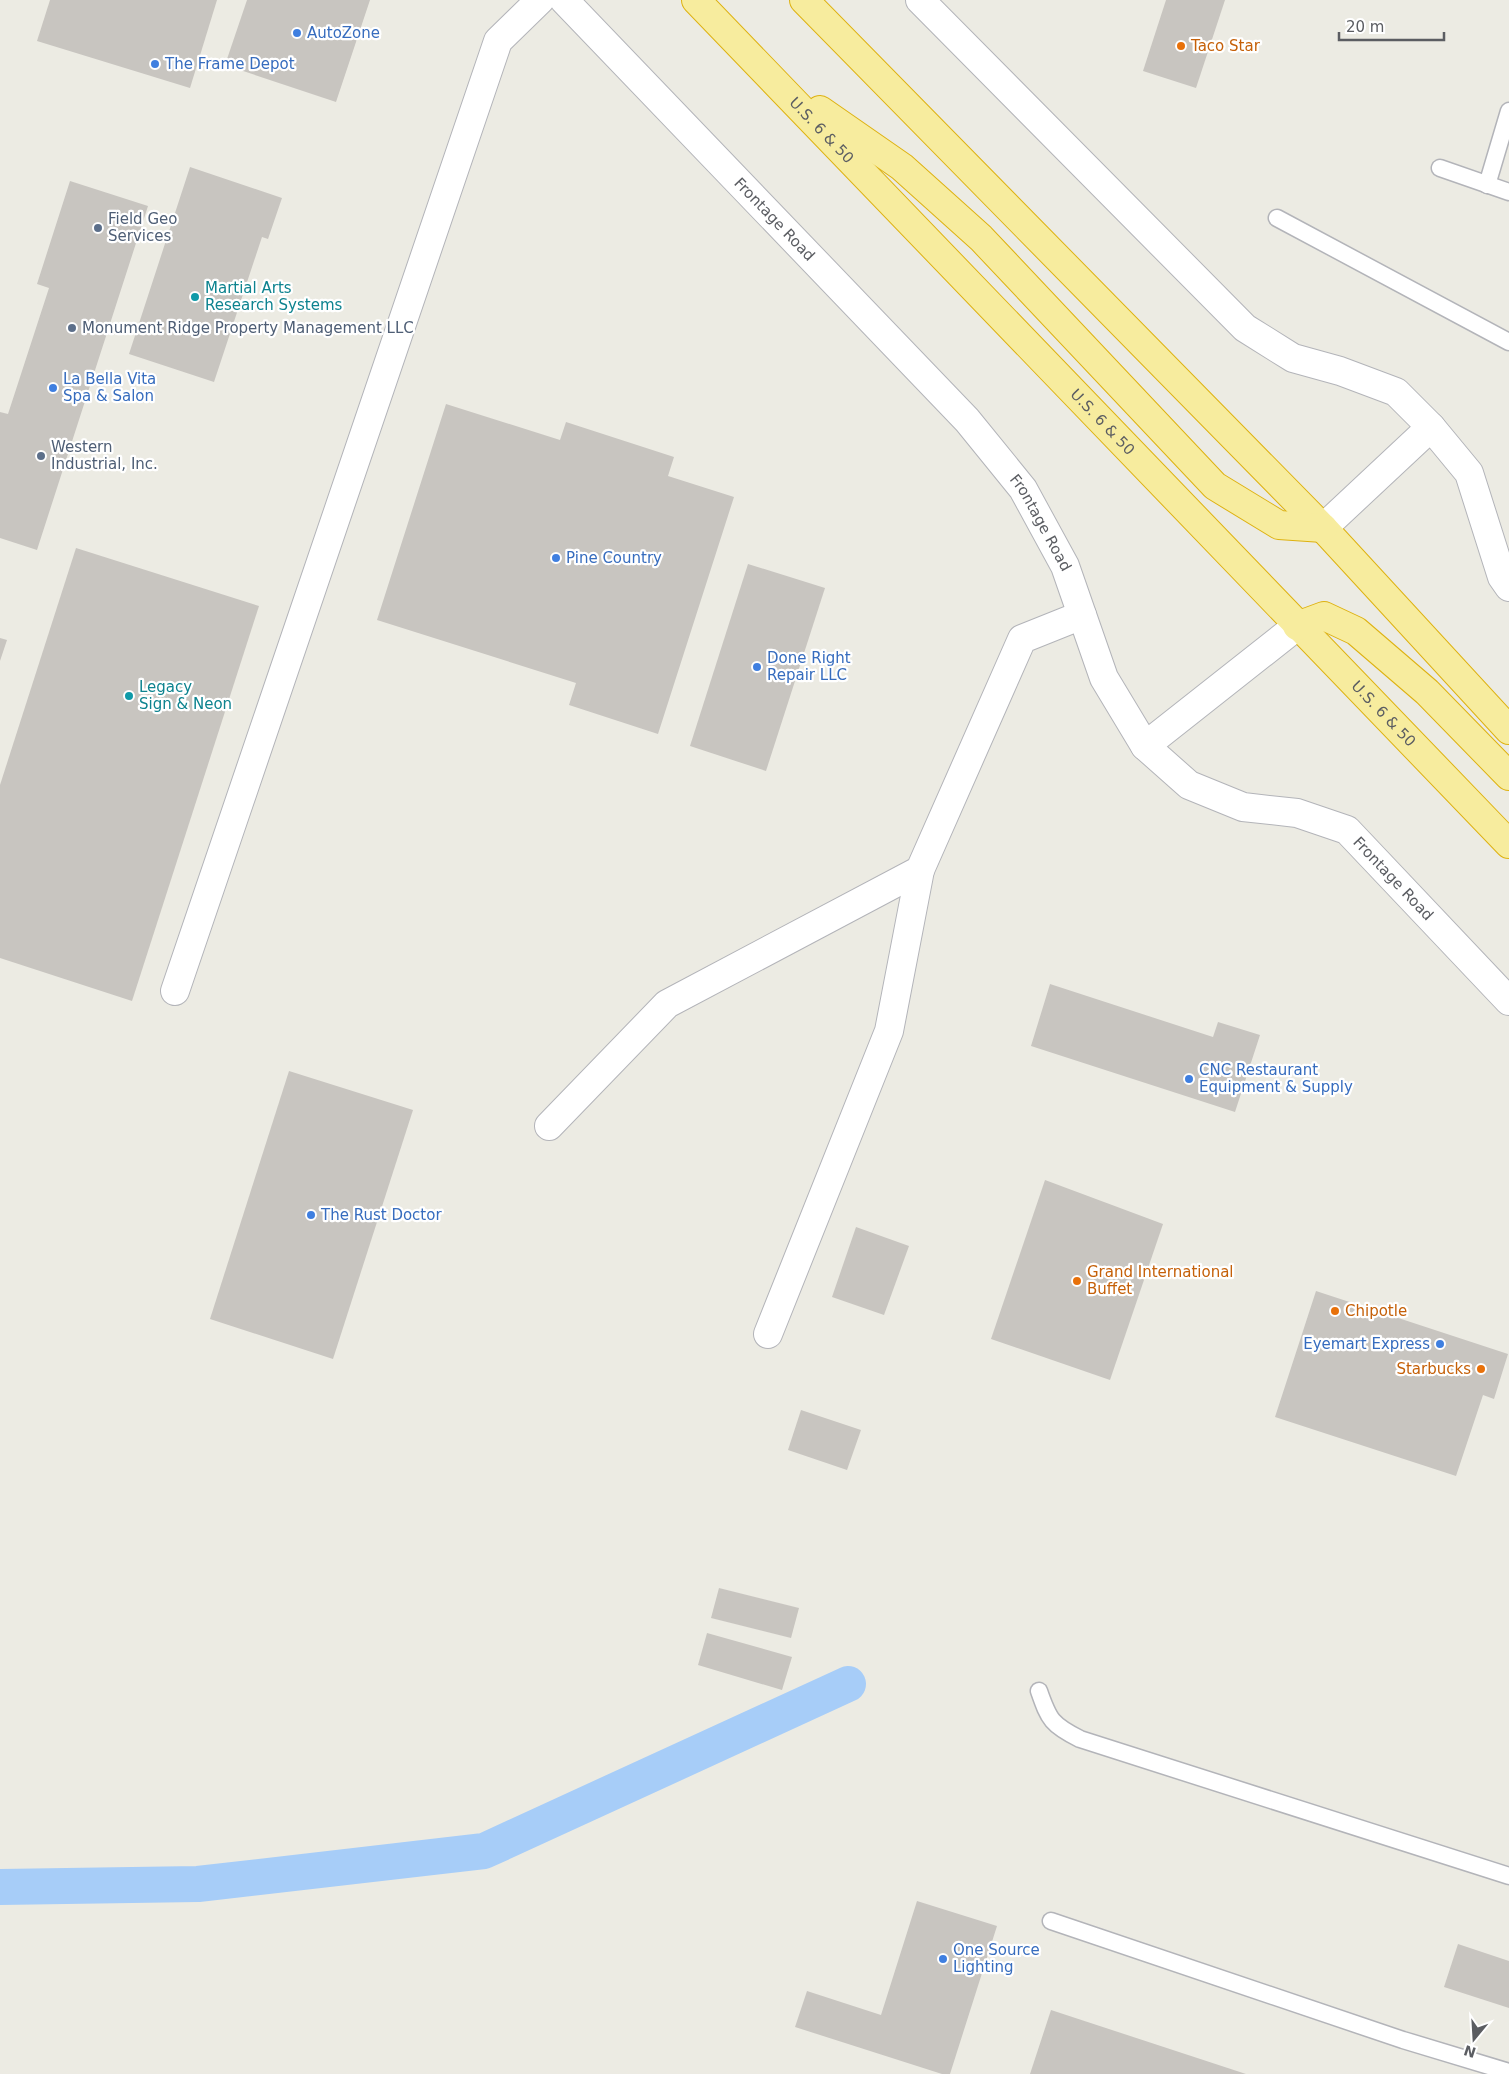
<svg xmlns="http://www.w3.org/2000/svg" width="1509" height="2074" font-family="'DejaVu Sans',sans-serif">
<rect width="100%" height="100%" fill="#ecebe3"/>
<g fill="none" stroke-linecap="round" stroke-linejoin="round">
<!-- canal -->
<polyline stroke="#a7cdf8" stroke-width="36" points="0,1887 198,1884 484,1851 848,1684"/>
</g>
<!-- building -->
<g fill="#c8c5c0">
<polygon points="50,0 217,0 190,88 37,41"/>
<polygon points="247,0 370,0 336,102 225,65"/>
<polygon points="1166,0 1225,0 1196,88 1143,71"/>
<polygon points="190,167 282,198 268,239 262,237 214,382 129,354"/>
<polygon points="70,181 148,206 37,550 0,538 0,412 8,414 49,288 37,284"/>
<polygon points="446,404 560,440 566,422 674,457 668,476 734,497 658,734 569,705 576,683 377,620"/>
<polygon points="76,548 259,606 132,1001 0,958 0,785"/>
<polygon points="748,564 825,588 766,771 690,746"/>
<polygon points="0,638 7,640 0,661"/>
<polygon points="1050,984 1213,1037 1218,1022 1260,1035 1235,1112 1031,1046"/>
<polygon points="289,1071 413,1110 333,1359 210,1319"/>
<polygon points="1045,1180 1163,1224 1110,1380 991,1339"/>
<polygon points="856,1227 909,1246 884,1315 832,1297"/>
<polygon points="1316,1291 1508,1354 1494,1399 1483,1395 1456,1476 1275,1417"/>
<polygon points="801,1410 861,1430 847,1470 788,1450"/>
<polygon points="719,1588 799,1608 791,1638 711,1618"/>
<polygon points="707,1633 792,1657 782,1690 698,1665"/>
<polygon points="917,1901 997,1926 950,2074 942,2074 795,2027 807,1991 881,2015"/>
<polygon points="1458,1944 1509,1961 1509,2008 1444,1987"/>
<polygon points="1051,2010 1246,2074 1030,2074"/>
</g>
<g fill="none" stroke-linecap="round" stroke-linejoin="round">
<defs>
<g id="service">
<polyline points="1440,168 1509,192"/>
<polyline points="1487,185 1509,111"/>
<polyline points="1277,218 1509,342"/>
<path d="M1039 1691C1049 1720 1052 1725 1080 1739L1509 1876"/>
<polyline points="1051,1921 1403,2040 1509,2072"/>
</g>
<g id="minor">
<path id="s1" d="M564 0 967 420 1023 489 1065 566 1104 678 1145 746 1189 785 1243 807 1297 813 1347 830 1509 1001"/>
<polyline points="920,0 1245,328 1293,358 1340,371 1396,392 1431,427 1469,473 1502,577 1509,587"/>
<polyline points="1323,528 1431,427"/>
<polyline points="1145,746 1297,626"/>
<polyline points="175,991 498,41 540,0"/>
<polyline points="549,1126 667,1004 920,870 1022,639 1082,615"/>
<polyline points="768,1334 889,1031 920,870"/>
</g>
<g id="trunk">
<path id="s2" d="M696 0 1509 844"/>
<polyline points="804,0 1323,528 1509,730"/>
<polyline points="820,110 902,167 981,238 1215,486 1279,525 1323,528"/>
<polyline points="1297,626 1324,616 1356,631 1427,692 1509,776"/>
</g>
</defs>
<!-- service casing -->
<use href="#service" stroke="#b3b4b9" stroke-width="19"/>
<!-- minor casing -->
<use href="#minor" stroke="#b3b4b9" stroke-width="30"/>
<!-- trunk casing -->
<use href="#trunk" stroke="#deb211" stroke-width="30"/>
<!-- service -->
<use href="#service" stroke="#fff" stroke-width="16"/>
<!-- minor -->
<use href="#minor" stroke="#fff" stroke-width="28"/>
<!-- trunk -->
<use href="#trunk" stroke="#f7ec9e" stroke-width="28"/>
</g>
<!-- markers -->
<g fill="#3f7fe0" stroke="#fff" stroke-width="2">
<circle cx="297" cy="33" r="5"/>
<circle cx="155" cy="64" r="5"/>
<circle cx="53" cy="388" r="5"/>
<circle cx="556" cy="558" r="5"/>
<circle cx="757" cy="667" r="5"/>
<circle cx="1189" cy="1079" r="5"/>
<circle cx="311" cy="1215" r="5"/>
<circle cx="1440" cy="1344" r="5"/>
<circle cx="943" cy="1959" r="5"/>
</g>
<g fill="#e8710a" stroke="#fff" stroke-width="2">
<circle cx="1181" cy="46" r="5"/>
<circle cx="1077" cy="1281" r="5"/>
<circle cx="1335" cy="1311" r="5"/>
<circle cx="1481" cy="1369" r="5"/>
</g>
<g fill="#5c6f8a" stroke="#fff" stroke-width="2">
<circle cx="98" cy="228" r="5"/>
<circle cx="72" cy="328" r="5"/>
<circle cx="41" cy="456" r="5"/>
</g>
<g fill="#0f9aa8" stroke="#fff" stroke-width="2">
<circle cx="195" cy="297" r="5"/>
<circle cx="129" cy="696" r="5"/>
</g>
<g text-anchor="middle" stroke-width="4.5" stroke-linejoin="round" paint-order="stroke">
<!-- shop labels -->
<g font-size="15" fill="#366cbe" stroke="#fff" text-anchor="start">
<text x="307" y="38">AutoZone</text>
<text x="165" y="69">The Frame Depot</text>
<text x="63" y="384">La Bella Vita<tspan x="63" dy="17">Spa &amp; Salon</tspan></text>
<text x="566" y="563">Pine Country</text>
<text x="767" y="663">Done Right<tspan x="767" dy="17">Repair LLC</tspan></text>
<text x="1199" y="1075">CNC Restaurant<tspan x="1199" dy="17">Equipment &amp; Supply</tspan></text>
<text x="321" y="1220">The Rust Doctor</text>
<text x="1430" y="1349" text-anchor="end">Eyemart Express</text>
<text x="953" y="1955">One Source<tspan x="953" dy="17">Lighting</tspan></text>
</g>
<!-- food labels -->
<g font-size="15" fill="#c56008" stroke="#fff" text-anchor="start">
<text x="1191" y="51">Taco Star</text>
<text x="1087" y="1277">Grand International<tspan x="1087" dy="17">Buffet</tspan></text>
<text x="1345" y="1316">Chipotle</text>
<text x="1471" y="1374" text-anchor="end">Starbucks</text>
</g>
<!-- street labels -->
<g font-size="15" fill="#5b5d62" stroke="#fff">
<text dy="5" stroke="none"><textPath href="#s2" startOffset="181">U.S. 6 &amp; 50</textPath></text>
<text dy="5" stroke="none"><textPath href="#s1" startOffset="304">Frontage Road</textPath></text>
<text dy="5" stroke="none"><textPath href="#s2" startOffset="586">U.S. 6 &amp; 50</textPath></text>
<text dy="5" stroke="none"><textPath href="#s1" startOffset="709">Frontage Road</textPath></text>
<text dy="5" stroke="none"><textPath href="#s2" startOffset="991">U.S. 6 &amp; 50</textPath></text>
<text dy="5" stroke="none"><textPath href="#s1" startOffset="1248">Frontage Road</textPath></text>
</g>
<!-- service labels -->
<g font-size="15" fill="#4e5e75" stroke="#fff" text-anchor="start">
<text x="108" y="224">Field Geo<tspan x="108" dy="17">Services</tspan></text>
<text x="82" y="333">Monument Ridge Property Management LLC</text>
<text x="51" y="452">Western<tspan x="51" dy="17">Industrial, Inc.</tspan></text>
</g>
<!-- culture labels -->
<g font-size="15" fill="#0d838f" stroke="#fff" text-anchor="start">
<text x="205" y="293">Martial Arts<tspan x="205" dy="17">Research Systems</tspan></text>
<text x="139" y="692">Legacy<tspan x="139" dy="17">Sign &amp; Neon</tspan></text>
</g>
</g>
<!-- north arrow -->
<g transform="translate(1474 2039) rotate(198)" stroke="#ffffff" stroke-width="4" paint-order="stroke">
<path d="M0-4L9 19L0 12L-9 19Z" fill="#5b5d62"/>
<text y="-8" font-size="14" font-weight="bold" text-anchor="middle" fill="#5b5d62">N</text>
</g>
<!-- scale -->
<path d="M1339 32v8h105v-8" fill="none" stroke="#5b5d62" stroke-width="2.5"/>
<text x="1346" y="32" font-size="15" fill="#5b5d62" stroke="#ffffff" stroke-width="4" paint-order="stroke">20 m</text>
</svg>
